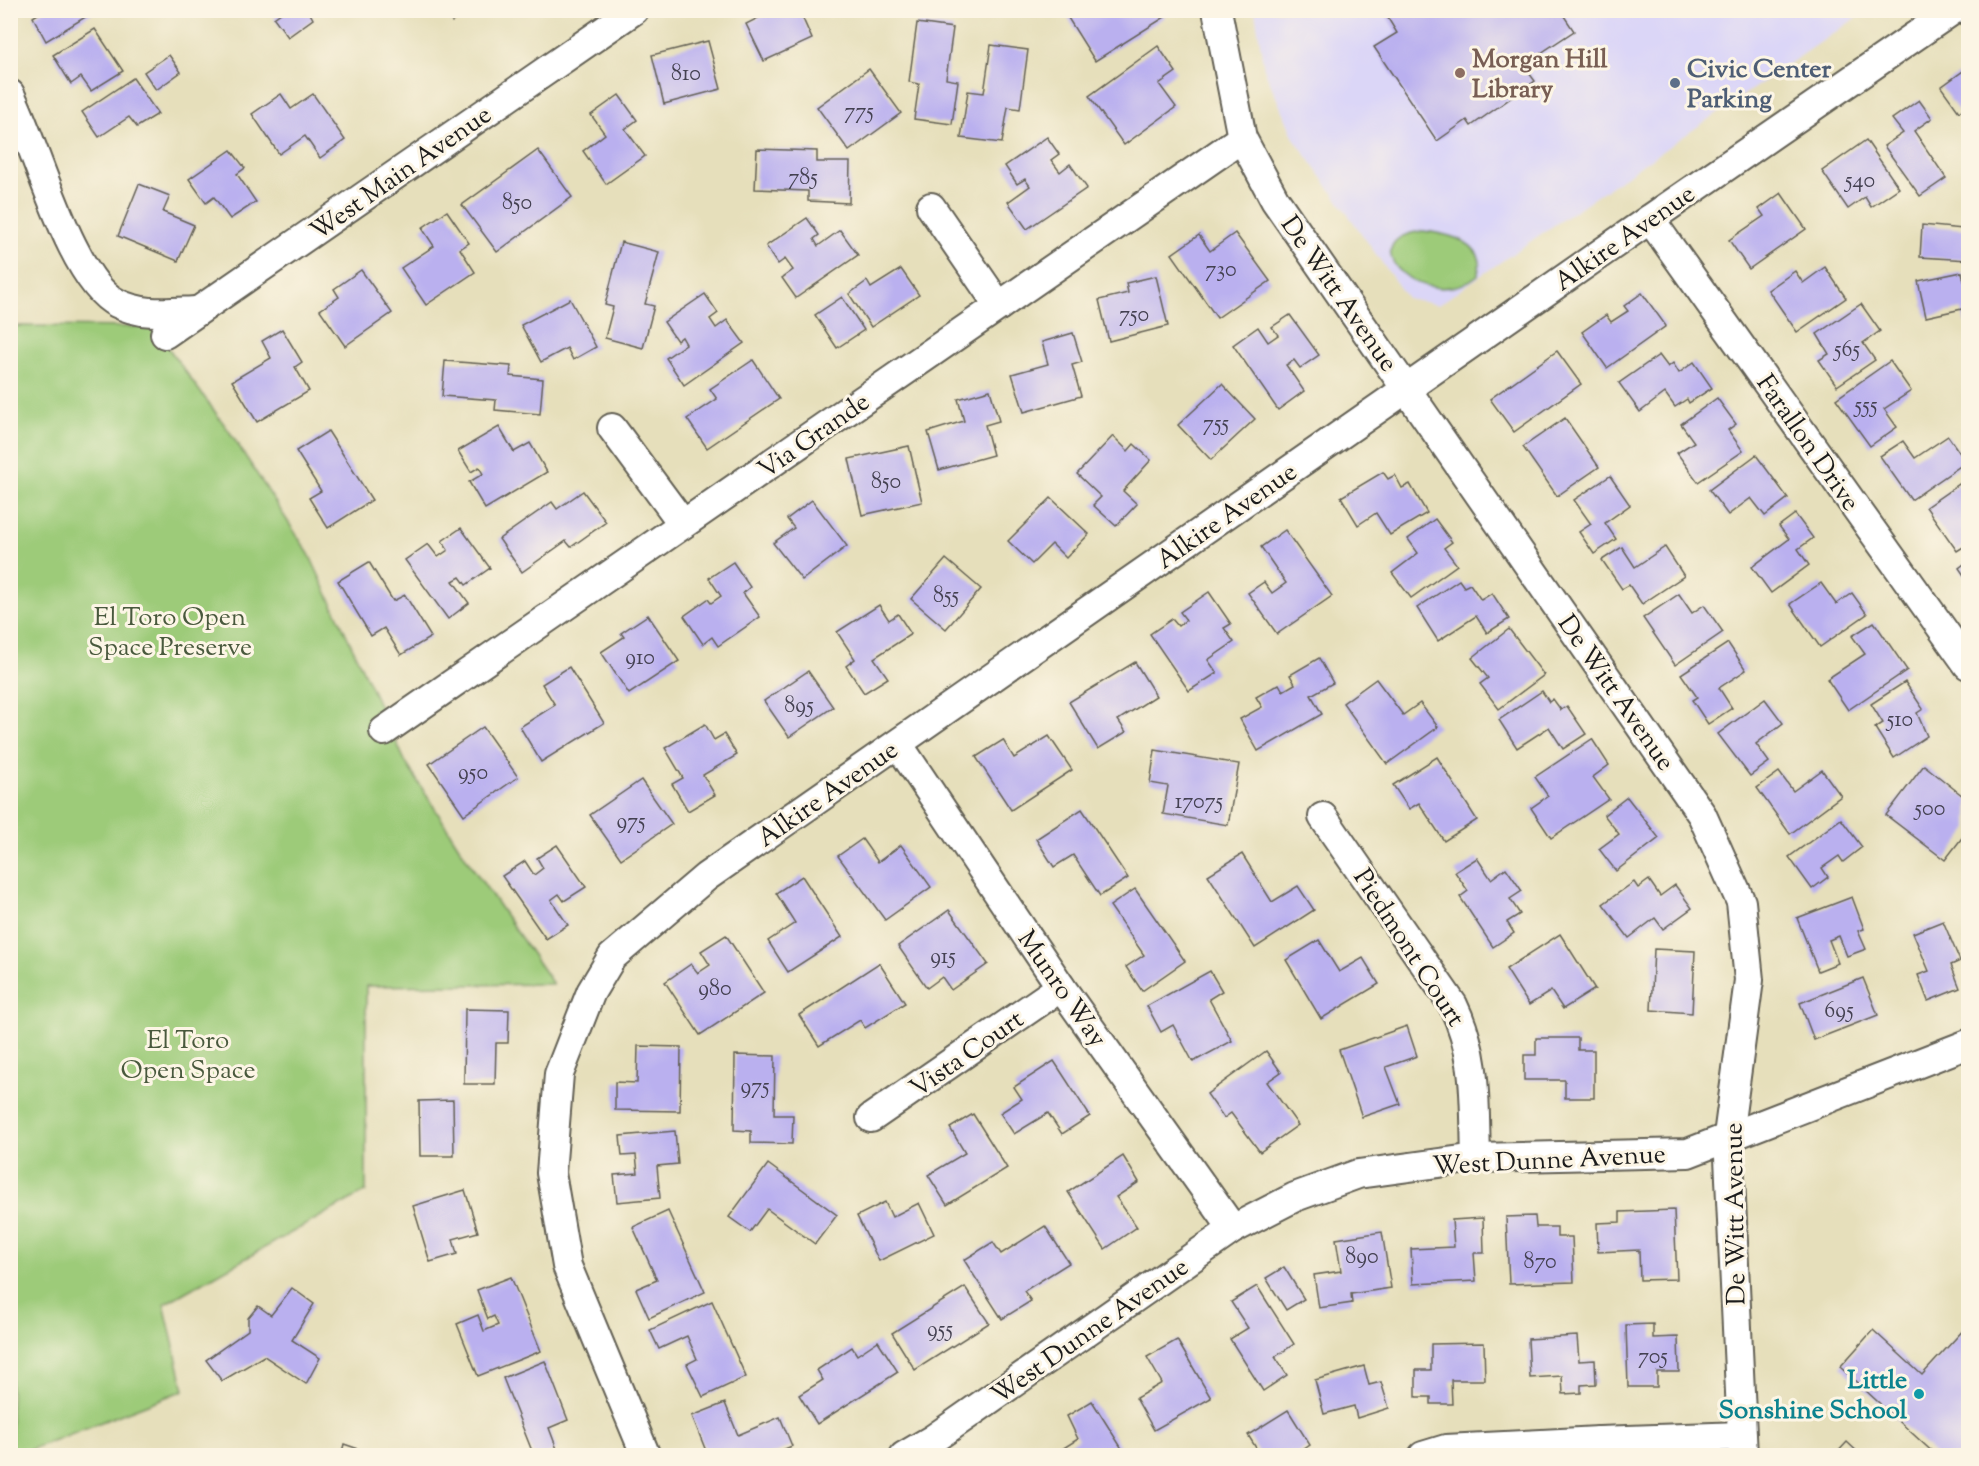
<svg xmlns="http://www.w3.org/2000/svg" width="1979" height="1466" font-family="'Sorts Mill Goudy',serif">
<rect width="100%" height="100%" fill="#fcf5e5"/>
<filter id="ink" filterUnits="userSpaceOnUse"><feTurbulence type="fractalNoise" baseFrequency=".0167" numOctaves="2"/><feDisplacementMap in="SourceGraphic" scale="12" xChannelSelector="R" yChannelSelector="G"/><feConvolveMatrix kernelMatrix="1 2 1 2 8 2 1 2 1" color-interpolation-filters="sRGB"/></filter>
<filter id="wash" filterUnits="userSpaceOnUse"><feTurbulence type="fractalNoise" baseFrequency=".008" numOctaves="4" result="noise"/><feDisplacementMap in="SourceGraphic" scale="24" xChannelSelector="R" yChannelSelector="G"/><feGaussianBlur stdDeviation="1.35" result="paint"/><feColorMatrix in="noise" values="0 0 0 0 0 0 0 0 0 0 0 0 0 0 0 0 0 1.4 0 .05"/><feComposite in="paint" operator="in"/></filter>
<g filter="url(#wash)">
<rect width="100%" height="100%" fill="#e6dfbb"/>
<!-- built -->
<polygon fill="#dbd6f7" points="1255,11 1866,11 1438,305 1407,298 1294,138 1264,69"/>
<!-- green -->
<g fill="#9dcb79" stroke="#5c744a" stroke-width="1.5">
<path d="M1423 231C1441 233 1475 238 1480 261 1480 264 1478 271 1478 275 1426 318 1345 240 1423 231Z"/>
<polygon points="11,326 153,327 229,431 309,554 406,763 470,864 553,984 366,986 366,1191 164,1304 184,1390 16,1455 11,1456"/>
</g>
<g id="blocks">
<!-- building -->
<g fill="#bab0ef">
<polygon points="44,10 97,10 46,41 33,17"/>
<polygon points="285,10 308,10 313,19 288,37 274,18"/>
<polygon points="444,10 469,10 452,22"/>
<polygon points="774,10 799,10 812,39 764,61 746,24"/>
<polygon points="1063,10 1161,10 1165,17 1095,61"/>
<polygon points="1383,10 1560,10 1574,31 1523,65 1535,81 1471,126 1467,120 1437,141 1374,47 1397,33"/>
<polygon points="917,23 953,28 946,79 958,81 952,124 914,119 919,84 909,82"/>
<polygon points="95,29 123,71 91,91 81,77 71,84 53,55"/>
<polygon points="708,41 721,89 664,104 652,55"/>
<polygon points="991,45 1028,50 1020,109 1008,107 1002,143 961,138 968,91 984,93"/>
<polygon points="1158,46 1176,72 1159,84 1176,107 1124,145 1089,96"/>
<polygon points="169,55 181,72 156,90 144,72"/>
<polygon points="869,69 901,113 849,151 817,107"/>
<polygon points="1966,69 1968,105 1959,112 1941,87"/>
<polygon points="133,78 158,114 137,127 129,117 99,137 82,112"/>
<polygon points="281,94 291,109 313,94 345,140 320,158 305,136 279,154 252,114"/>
<polygon points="619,95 637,120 625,129 645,156 606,184 583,151 605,134 591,115"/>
<polygon points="1919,100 1932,118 1914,131 1946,178 1920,196 1884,146 1903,133 1892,119"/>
<polygon points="1047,137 1059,154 1051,160 1060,172 1070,164 1087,188 1027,229 1008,202 1030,186 1025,179 1017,184 1005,166"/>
<polygon points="1866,140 1899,188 1871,207 1865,197 1848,209 1822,171"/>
<polygon points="757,149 817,151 817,162 850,162 849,203 808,201 808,191 755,189"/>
<polygon points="231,150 245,168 237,174 256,202 230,219 214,197 206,203 189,179"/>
<polygon points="538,150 572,197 497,252 462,205"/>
<polygon points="139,184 170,196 163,212 194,225 178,261 118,236"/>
<polygon points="1781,193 1806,229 1749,269 1729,240 1764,216 1759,209"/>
<polygon points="1966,197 1968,197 1968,260 1920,257 1922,225 1963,229"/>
<polygon points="447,211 469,243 460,249 475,272 426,305 401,268 434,246 422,228"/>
<polygon points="807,218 819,235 814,239 818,246 840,230 858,255 796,298 782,278 793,270 785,259 778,264 766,246"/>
<polygon points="1235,233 1270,281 1217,318 1172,254 1199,235 1210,251"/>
<polygon points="621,242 659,252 645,304 654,306 643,348 605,338 613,307 605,305"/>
<polygon points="1825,267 1846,298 1797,332 1768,290 1795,271 1803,283"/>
<polygon points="901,269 919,295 871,327 849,294 867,281 871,288"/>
<polygon points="361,270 392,313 345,346 320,310 339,297 334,289"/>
<polygon points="1962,272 1964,281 1968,280 1968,322 1965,323 1962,309 1926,317 1918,281"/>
<polygon points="1156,276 1168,326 1109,341 1099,300 1128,293 1126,283"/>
<polygon points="1642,293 1666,326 1607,368 1582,332 1606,315 1611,322 1628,311 1624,306"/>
<polygon points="705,294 718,313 710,319 716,328 727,320 744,343 684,385 666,358 686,344 682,337 677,341 664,322"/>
<polygon points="842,297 864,330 837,348 815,315"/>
<polygon points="570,299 596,347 573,360 567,348 541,362 521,325"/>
<polygon points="1861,304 1880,331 1863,343 1875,360 1837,386 1819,360 1829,354 1817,334"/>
<polygon points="1290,315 1319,355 1300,368 1294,360 1286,365 1304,391 1278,410 1233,345 1258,327 1268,342 1278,335 1272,327"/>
<polygon points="282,329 302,362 295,367 309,391 257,422 232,381 271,358 262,341"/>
<polygon points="1073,333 1082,362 1072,365 1081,396 1024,412 1012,374 1048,364 1042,342"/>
<polygon points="1557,351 1581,384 1514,432 1490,399"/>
<polygon points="1659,355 1668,367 1673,363 1679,373 1694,362 1712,388 1689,403 1687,399 1675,407 1665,393 1640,412 1619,383"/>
<polygon points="753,360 779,399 707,448 687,419 717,399 710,389"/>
<polygon points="445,361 511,366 510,376 543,379 540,414 495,410 496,400 442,396"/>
<polygon points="1890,361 1911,391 1884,409 1897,427 1870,446 1836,399"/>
<polygon points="1222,384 1255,419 1211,460 1178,425"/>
<polygon points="990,390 999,421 985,425 993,455 939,470 928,432 964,421 958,399"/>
<polygon points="1717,398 1736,424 1728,430 1743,451 1698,482 1677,453 1694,442 1681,424"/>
<polygon points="1565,418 1599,467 1557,496 1523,447"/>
<polygon points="499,427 514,452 530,443 547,472 485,509 469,482 483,474 479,467 471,472 458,451"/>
<polygon points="328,431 372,500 328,528 309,498 321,491 296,451"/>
<polygon points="1113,436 1128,451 1134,444 1151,460 1123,491 1137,504 1116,526 1093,505 1101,497 1077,474"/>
<polygon points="1948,436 1966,462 1911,500 1880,456 1903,441 1915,458"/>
<polygon points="909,446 922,502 862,515 849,459"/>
<polygon points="1756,455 1788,498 1765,516 1751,498 1728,515 1709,490"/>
<polygon points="1383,472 1388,479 1395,475 1402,488 1410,484 1427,513 1390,535 1376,513 1358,525 1341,497"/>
<polygon points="1610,476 1630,505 1605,523 1616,539 1594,554 1579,532 1591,524 1574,500"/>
<polygon points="1968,478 1968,517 1964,520 1968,527 1968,544 1957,551 1926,507"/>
<polygon points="583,491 606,522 571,547 566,541 522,572 499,539 552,502 557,509"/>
<polygon points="1051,498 1089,534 1066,558 1052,544 1032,564 1008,541"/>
<polygon points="812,500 847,546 802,580 773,543 794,528 787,519"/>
<polygon points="1795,514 1813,538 1798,549 1809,565 1771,593 1752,567 1789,539 1779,526"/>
<polygon points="1435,519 1452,542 1444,548 1457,565 1411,598 1392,573 1418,553 1408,539"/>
<polygon points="461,528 490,568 466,585 460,577 453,581 469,603 448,619 405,560 428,544 438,557 448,550 442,541"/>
<polygon points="1285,530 1332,596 1277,634 1248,593 1264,582 1272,593 1286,583 1261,547"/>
<polygon points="1622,547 1635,567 1665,547 1684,576 1642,604 1629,585 1622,589 1602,560"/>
<polygon points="946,559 981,589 946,629 911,599"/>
<polygon points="1968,561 1968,581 1959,568"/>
<polygon points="369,562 393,601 405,595 431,637 401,655 384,628 371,636 338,581"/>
<polygon points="733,562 750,587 743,593 760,617 718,646 712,637 703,644 684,616 708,599 711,603 721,596 709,578"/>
<polygon points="1459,580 1464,587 1470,584 1481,600 1492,593 1509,619 1487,633 1476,616 1438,641 1417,608"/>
<polygon points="1821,583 1836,604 1852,593 1867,614 1820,647 1790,604"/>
<polygon points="1209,592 1231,624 1224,628 1234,642 1208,660 1217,673 1189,691 1150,634 1172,619 1178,626 1186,620 1180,612"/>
<polygon points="1679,594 1692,613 1704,605 1723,632 1675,665 1643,618"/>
<polygon points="879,605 889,620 898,614 911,634 874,658 888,678 864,693 846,666 855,659 837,632"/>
<polygon points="648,615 679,661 629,694 601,652 624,637 621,633"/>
<polygon points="1874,622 1907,670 1848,710 1827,679 1865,654 1852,636"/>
<polygon points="1509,629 1544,675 1499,709 1480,684 1488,678 1472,658"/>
<polygon points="1728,643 1746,670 1719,688 1732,708 1708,724 1692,700 1697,697 1681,674"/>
<polygon points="1319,658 1333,683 1311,695 1322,714 1258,751 1240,719 1262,707 1256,697 1279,684 1283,691 1295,684 1290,675"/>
<polygon points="1135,662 1156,696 1118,720 1126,732 1098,749 1069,702"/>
<polygon points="569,667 604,723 541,762 520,727 555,705 542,684"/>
<polygon points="808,671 833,707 789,737 764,701"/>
<polygon points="1376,679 1403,715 1420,703 1438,727 1387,764 1343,703"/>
<polygon points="1905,682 1923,709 1917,713 1927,736 1894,758 1875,728 1883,723 1871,704"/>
<polygon points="1542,691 1549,702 1553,699 1561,710 1567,706 1586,734 1563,749 1549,727 1517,748 1499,720"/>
<polygon points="1765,699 1783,723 1756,744 1769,762 1750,776 1718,734"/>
<polygon points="705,724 714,740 724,734 737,755 703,775 715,795 688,811 672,784 683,778 665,748"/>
<polygon points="483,727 518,777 464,815 429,764"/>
<polygon points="1049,736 1072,770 1011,810 976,757 1003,740 1014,758"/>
<polygon points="1592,739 1609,765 1593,777 1609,799 1551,838 1531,808 1548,796 1535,777"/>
<polygon points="1155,750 1239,764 1228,825 1163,814 1168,786 1150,783"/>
<polygon points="1437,757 1477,820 1444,841 1419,803 1409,809 1393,785"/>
<polygon points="1924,765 1968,800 1968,830 1945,860 1886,815"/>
<polygon points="1822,770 1841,796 1790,834 1757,788 1779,772 1793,791"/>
<polygon points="641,780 672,824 621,859 590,815"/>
<polygon points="1627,797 1659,838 1616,871 1599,849 1619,834 1604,815"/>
<polygon points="1082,809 1128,878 1100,896 1073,855 1054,867 1036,839"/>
<polygon points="1841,819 1862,847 1843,862 1839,856 1822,868 1828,877 1812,889 1789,857"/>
<polygon points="862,839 878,862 901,845 931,887 885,920 838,856"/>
<polygon points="557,845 586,887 564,901 559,894 551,900 568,925 546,939 502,876 525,861 534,875 543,868 537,858"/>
<polygon points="1242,854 1272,902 1298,886 1314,910 1255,948 1208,875"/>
<polygon points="1477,858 1491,879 1506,868 1522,891 1510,899 1520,914 1507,922 1514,933 1493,947 1460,897 1468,891 1455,872"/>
<polygon points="802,876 842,937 788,972 768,941 795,923 776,893"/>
<polygon points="1649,880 1660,896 1675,885 1692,908 1663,929 1655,918 1629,938 1603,904 1634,882 1638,888"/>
<polygon points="1135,889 1185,961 1142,991 1126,967 1144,955 1110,906"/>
<polygon points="1852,897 1864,929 1858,931 1866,949 1847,956 1839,936 1829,940 1838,963 1818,971 1797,918"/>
<polygon points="949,910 988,964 951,990 942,977 927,988 898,946"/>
<polygon points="1943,921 1960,961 1951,965 1960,988 1928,1001 1918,975 1929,971 1913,933"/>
<polygon points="1560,934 1595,989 1563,1009 1551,991 1529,1005 1506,969"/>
<polygon points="726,935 764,993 700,1035 665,982 691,964 698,973 710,965 701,951"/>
<polygon points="1319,940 1339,972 1363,958 1379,984 1321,1019 1286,960"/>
<polygon points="1654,949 1695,951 1692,1013 1651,1010"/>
<polygon points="879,963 905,1003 865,1028 860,1020 819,1046 799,1015"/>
<polygon points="1210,971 1222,991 1209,999 1232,1041 1193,1062 1173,1025 1161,1032 1147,1006"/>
<polygon points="1863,978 1878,1015 1814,1040 1800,1003"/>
<polygon points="465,1009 509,1010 508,1043 496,1043 495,1084 464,1084"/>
<polygon points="1407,1026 1417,1056 1386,1067 1400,1104 1362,1117 1339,1050"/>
<polygon points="1536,1038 1578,1038 1578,1050 1594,1050 1594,1098 1565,1098 1565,1080 1524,1080 1524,1055 1536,1055"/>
<polygon points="638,1046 681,1047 680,1111 615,1110 615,1082 637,1083"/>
<polygon points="1266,1051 1281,1072 1267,1082 1298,1125 1260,1152 1231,1113 1224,1118 1207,1094"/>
<polygon points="735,1055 775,1056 774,1115 793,1115 792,1144 751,1143 751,1131 734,1130"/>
<polygon points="1054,1061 1090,1116 1062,1134 1048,1113 1014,1134 1000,1113 1022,1099 1014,1087"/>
<polygon points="453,1100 454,1156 420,1156 419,1101"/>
<polygon points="973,1114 1007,1168 947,1205 928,1175 965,1153 950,1128"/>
<polygon points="675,1131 678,1164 657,1166 660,1198 617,1202 614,1175 638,1173 636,1155 622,1156 620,1136"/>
<polygon points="1123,1156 1139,1182 1116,1197 1137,1227 1105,1249 1068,1192"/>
<polygon points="768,1164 837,1215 815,1244 767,1209 750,1232 729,1217"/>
<polygon points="465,1190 478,1232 453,1239 457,1254 430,1262 413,1206"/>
<polygon points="885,1202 892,1217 919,1203 934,1234 879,1261 857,1216"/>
<polygon points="1674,1210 1677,1279 1640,1280 1639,1250 1598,1252 1597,1223 1620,1222 1620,1212"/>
<polygon points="668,1211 705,1292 649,1318 636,1289 657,1280 633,1227"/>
<polygon points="1535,1216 1536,1227 1557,1227 1557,1237 1572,1237 1574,1282 1509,1284 1506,1217"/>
<polygon points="1483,1218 1484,1253 1474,1253 1476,1281 1413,1284 1411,1249 1454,1247 1452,1220"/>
<polygon points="1045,1226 1069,1263 1024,1291 1031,1301 1002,1319 964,1260 993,1242 1001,1254"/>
<polygon points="1382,1232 1391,1288 1351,1294 1352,1303 1319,1308 1314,1275 1341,1271 1336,1239"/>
<polygon points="1284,1267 1304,1299 1286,1310 1266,1278"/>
<polygon points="511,1277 541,1351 478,1376 457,1324 478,1315 484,1331 498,1325 494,1316 488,1319 477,1290"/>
<polygon points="1257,1286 1294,1344 1275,1357 1287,1375 1263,1391 1230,1339 1248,1328 1231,1302"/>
<polygon points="965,1287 989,1323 915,1370 892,1333"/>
<polygon points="292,1288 314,1304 292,1340 320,1358 306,1384 264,1356 222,1381 206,1360 248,1330 248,1318 258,1306 271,1315"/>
<polygon points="712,1301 746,1377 703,1397 687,1364 697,1359 687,1336 659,1349 650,1330"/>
<polygon points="1653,1324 1653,1338 1678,1337 1679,1372 1657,1372 1657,1387 1628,1387 1626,1325"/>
<polygon points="1968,1325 1968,1414 1966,1416 1968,1418 1968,1456 1937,1456 1840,1367 1873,1330 1922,1375"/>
<polygon points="1577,1336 1579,1361 1595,1360 1596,1384 1581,1385 1581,1393 1563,1394 1562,1376 1530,1378 1528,1339"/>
<polygon points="1177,1340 1211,1398 1154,1430 1136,1398 1162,1383 1147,1357"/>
<polygon points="878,1341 898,1372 817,1424 799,1395 823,1380 817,1370 852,1347 857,1355"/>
<polygon points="1484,1343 1485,1380 1451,1380 1452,1404 1431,1404 1431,1397 1416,1397 1416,1370 1431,1370 1431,1344"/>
<polygon points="545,1361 568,1420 549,1428 557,1449 542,1456 534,1456 503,1378"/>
<polygon points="1364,1366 1369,1385 1381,1382 1389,1408 1357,1418 1354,1406 1324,1414 1315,1380"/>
<polygon points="1092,1401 1126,1455 1051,1456 1078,1439 1067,1416"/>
<polygon points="725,1403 738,1435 780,1417 792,1446 768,1456 708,1456 692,1416"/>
<polygon points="1288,1410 1310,1445 1294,1456 1261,1456 1248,1435"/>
<polygon points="1847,1442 1862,1456 1834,1456"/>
<polygon points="344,1444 376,1455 376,1456 341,1456"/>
</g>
</g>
</g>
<g filter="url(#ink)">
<use href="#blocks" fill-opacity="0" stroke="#636054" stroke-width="1.5"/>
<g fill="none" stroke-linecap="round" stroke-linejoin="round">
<defs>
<g id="minor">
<polyline points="1217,10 1242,138 1275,200 1702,815 1741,902 1749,980 1728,1136 1743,1456"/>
<path d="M10 94C35 143 71 281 117 303 142 316 170 312 197 311"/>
<polyline points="931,207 999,306"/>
<polyline points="1650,219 1968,665"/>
<polyline points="165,334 634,10"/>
<polyline points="612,428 683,524"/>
<polyline points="384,731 1242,138"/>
<polyline points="898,744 1061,987 1233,1229"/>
<path d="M1323 817 1453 1005C1478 1057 1474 1101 1476 1158"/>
<polyline points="871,1118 1061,987"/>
<polyline points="1599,1441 1742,1436"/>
<polyline points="646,1456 567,1266 551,1173 559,1074 591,992 612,957 706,877 1650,219 1953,10"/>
<polyline points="904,1456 933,1439 1233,1229 1295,1197 1358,1174 1476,1158 1688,1153 1968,1044"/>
<polyline points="1423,1456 1446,1449 1599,1441 1600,1456"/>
</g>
</defs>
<!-- minor casing -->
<use href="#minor" stroke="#636054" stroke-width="32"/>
<!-- minor -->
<use href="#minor" stroke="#fff" stroke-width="28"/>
</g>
</g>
<!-- markers -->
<circle fill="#8d6e63" stroke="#fcf5e5" stroke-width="2" cx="1460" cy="73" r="6"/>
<circle fill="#5c6f8a" stroke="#fcf5e5" stroke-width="2" cx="1675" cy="83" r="6"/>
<circle fill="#0f9aa8" stroke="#fcf5e5" stroke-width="2" cx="1919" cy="1394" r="6"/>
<g text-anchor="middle" stroke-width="6" stroke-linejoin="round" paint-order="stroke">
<!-- number labels -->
<g font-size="22" fill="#444151">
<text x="686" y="80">810</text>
<text x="859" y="118">775</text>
<text x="803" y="184">785</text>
<text x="1860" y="187">540</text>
<text x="517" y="209">850</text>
<text x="1221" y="276">730</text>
<text x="1134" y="321">750</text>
<text x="1847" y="356">565</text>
<text x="1866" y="412">555</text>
<text x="1216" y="430">755</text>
<text x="886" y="488">850</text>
<text x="946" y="602">855</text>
<text x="640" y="664">910</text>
<text x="799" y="712">895</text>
<text x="1900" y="726">510</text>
<text x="473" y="779">950</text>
<text x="1199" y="808">17075</text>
<text x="1930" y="815">500</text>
<text x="631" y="828">975</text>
<text x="943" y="963">915</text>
<text x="715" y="995">980</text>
<text x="1839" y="1017">695</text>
<text x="755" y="1093">975</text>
<text x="1362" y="1263">890</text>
<text x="1540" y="1268">870</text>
<text x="940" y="1336">955</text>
<text x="1653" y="1363">705</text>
</g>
<!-- education labels -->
<g font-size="26" font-weight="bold" fill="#785e54" stroke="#fcf5e5" text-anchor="start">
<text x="1472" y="67">Morgan Hill<tspan x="1472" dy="30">Library</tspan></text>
</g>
<!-- service labels -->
<g font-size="26" font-weight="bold" fill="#4e5e75" stroke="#fcf5e5" text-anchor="start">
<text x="1687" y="77">Civic Center<tspan x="1687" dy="30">Parking</tspan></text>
</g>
<!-- street labels -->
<g font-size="26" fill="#1c1c1c" stroke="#fcf5e5">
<text transform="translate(400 172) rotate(-35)" y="9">West Main Avenue</text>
<text transform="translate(1624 237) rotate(-35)" y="9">Alkire Avenue</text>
<text transform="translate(1340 293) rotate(55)" y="9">De Witt Avenue</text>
<text transform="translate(813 435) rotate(-35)" y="9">Via Grande</text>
<text transform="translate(1809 442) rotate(55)" y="9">Farallon Drive</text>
<text transform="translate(1226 515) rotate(-35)" y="9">Alkire Avenue</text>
<text transform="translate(1617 692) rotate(55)" y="9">De Witt Avenue</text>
<text transform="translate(827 793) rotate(-35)" y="9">Alkire Avenue</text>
<text transform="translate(1410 947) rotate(57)" y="9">Piedmont Court</text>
<text transform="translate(1063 988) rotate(55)" y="9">Munro Way</text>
<text transform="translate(966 1053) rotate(-35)" y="9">Vista Court</text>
<text transform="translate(1549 1159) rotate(-3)" y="9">West Dunne Avenue</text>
<text transform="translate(1734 1214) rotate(-91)" y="9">De Witt Avenue</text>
<text transform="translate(1089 1330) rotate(-35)" y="9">West Dunne Avenue</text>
</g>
<!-- park labels -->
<g font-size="26" fill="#49593d" stroke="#fcf5e5">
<text x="170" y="625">El Toro Open<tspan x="170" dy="30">Space Preserve</tspan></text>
<text x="188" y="1048">El Toro<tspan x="188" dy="30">Open Space</tspan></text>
</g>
<!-- culture labels -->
<g font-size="26" font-weight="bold" fill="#0d838f" stroke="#fcf5e5" text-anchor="end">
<text x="1907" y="1388">Little<tspan x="1907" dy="30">Sonshine School</tspan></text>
</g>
</g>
<!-- margin -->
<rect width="1979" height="1466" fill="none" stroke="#fcf5e5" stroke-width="36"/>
</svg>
